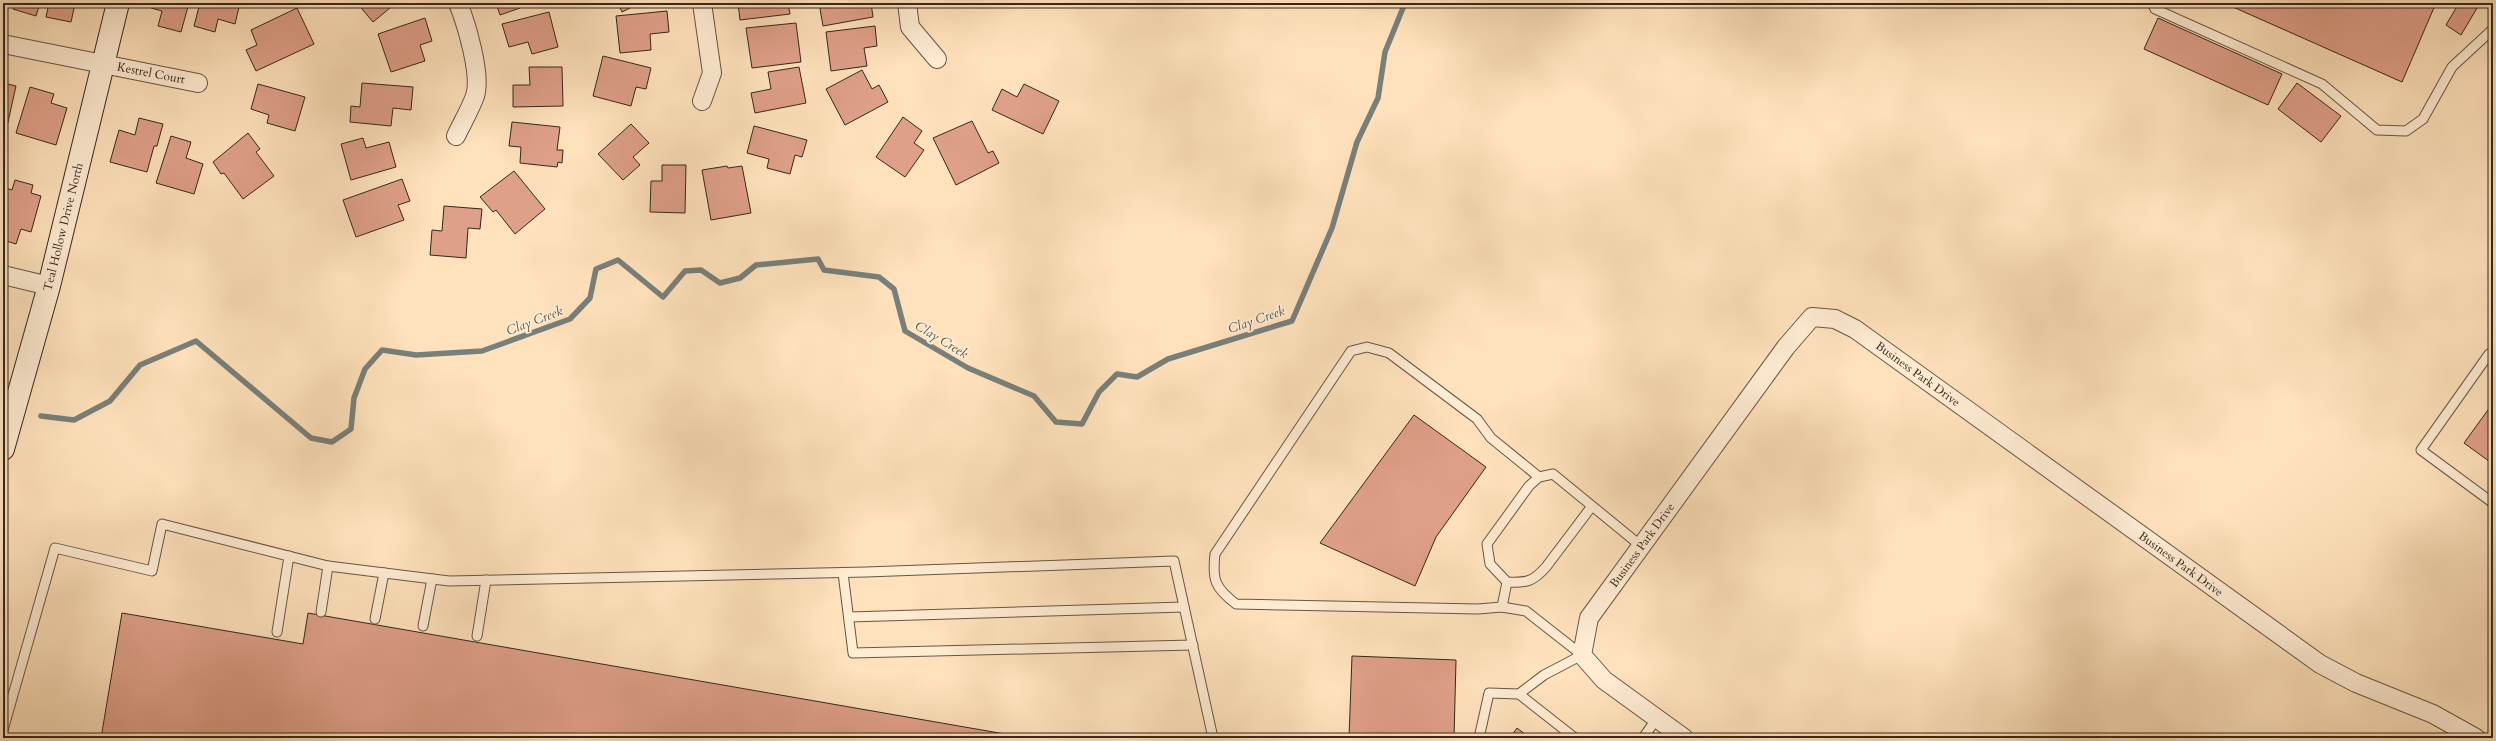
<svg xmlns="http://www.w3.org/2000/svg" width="2496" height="741" font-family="Cardo,serif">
<rect width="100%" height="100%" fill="#ffe2bc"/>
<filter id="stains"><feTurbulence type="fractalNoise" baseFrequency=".005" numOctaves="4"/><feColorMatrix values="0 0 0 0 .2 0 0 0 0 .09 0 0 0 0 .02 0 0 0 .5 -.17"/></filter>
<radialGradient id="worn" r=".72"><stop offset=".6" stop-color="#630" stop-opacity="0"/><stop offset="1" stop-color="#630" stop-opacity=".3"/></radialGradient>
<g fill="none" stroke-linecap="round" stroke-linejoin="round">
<!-- stream -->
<polyline stroke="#78807b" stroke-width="5.5" points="41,416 74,420 110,401 140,365 196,341 311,438 332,442 351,429 354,398 365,369 382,350 416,355 482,351 570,319 590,298 596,269 618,260 663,297 685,271 701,270 720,283 740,278 756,265 818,259 824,270 879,277 894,289 905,331 968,368 1034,396 1056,422 1082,424 1099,392 1117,374 1137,377 1168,359 1292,321 1332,228 1357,142 1378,98 1385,52 1405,3"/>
</g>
<!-- building -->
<g fill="#dfa089" stroke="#36271b">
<polygon points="15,3 40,3 36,16 13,9"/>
<polygon points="49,3 91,3 90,7 75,4 71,22 46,17"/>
<polygon points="153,3 189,3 181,32 158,26 162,11 151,8"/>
<polygon points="200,3 240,3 235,24 218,19 215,32 194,26"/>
<polygon points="357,3 396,3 373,22"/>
<polygon points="496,3 519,3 520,8 500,15"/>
<polygon points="618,3 640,3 622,12"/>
<polygon points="738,3 788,3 790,14 740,20"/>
<polygon points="819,3 871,3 873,17 823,26"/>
<polygon points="2224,3 2436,3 2402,82"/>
<polygon points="2459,3 2480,3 2461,35 2446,25"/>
<polygon points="297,8 314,44 256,71 246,50 257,45 251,30"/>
<polygon points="667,11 669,32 650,34 651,50 620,53 616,16"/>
<polygon points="549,12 558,47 532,54 528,42 509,47 502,24"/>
<polygon points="425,18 432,41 420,45 425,61 391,72 378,34"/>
<polygon points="2158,18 2282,74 2268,105 2144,49"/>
<polygon points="796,23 801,62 752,68 746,28"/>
<polygon points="875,26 877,46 864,48 867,66 831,71 826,32"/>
<polygon points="603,56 651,68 646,89 636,87 631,106 593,96"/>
<polygon points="529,67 562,67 563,106 513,107 513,85 530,85"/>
<polygon points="799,67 806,103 755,113 751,93 771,89 768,72"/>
<polygon points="862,70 872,89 879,85 888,102 845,125 826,89"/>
<polygon points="3,83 16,86 6,131 3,131"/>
<polygon points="362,83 413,87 411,110 393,108 391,126 350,122 351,106 360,107"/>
<polygon points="2297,83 2341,116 2321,142 2278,109"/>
<polygon points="258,84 305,97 295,131 267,123 269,115 251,109"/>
<polygon points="1024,84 1059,101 1043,134 992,110 1002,89 1017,97"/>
<polygon points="30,87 54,94 51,103 67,108 56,145 16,133"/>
<polygon points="903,117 922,131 914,143 924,150 905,177 876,157"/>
<polygon points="139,118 163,124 157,146 154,146 147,172 110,162 119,130 135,135"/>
<polygon points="972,121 988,153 993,151 999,163 956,185 933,138"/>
<polygon points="512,122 560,127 557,150 563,150 562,163 558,162 557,167 520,163 521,147 509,146"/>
<polygon points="631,124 649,143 633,157 640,165 623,180 598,154"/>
<polygon points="754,126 807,140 802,157 795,155 790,174 767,168 769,159 747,153"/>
<polygon points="248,133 260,149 256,152 274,176 243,199 224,173 221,174 213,162"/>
<polygon points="171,136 191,142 186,158 203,164 194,194 156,183"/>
<polygon points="363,138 366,148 389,142 396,167 351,180 341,144"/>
<polygon points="662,165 686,165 685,213 650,212 651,181 662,181"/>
<polygon points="727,166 728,168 742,166 751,213 711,220 702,170"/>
<polygon points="514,171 545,209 515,234 496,210 493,212 480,197"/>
<polygon points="402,179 410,201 398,205 404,220 356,237 343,200"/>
<polygon points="15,180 33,185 31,193 41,196 31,232 21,229 16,244 3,240 3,187 12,190"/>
<polygon points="444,206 482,209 480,229 468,228 466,258 430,255 432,230 442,231"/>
<polygon points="2493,403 2493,464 2464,443"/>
<polygon points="1414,415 1486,467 1436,537 1415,586 1320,543"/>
<polygon points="122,613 303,644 308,613 1028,738 101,738"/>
<polygon points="1352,656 1456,660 1454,738 1349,738"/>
<polygon points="1517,728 1530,738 1510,738"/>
</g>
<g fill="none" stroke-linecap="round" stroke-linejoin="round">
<defs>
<g id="lane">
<polyline points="2152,3 2155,9 2322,84 2377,130 2406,131 2423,119 2452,67 2493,29"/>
<polyline points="2489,354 2421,450 2493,503"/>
<path d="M1539 477 1491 438 1477 419 1389 353 1367 347 1351 351 1215 554C1212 580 1215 588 1236 604L1478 609 1502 607 1526 611 1582 655 1544 675 1519 694 1575 738"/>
<path d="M1592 506 1546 567C1533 582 1526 583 1507 582L1490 564 1487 544 1529 486 1539 477 1553 474 1641 546"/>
<polyline points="843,573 853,653 1193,645"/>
<polyline points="1502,607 1507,582"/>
<polyline points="321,612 328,566"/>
<polyline points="849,617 1184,607"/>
<polyline points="375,619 384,573"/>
<polyline points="423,626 432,579"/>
<polyline points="277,632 289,556"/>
<polyline points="477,636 486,580"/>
<polyline points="3,730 55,548 152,571 162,524 328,566 449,581 866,572 1174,561 1213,738"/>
<polyline points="1479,738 1489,693 1519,694"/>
<polyline points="1643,738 1657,718"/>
</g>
<g id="street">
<polyline points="907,3 910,27 937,59"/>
<polyline points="3,44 198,83"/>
<polyline points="702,101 712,73 702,3"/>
<path d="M456 136C462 123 470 110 475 96 482 75 466 23 458 3"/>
<polyline points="3,275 49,286"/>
<polyline points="1684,738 1604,680 1582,655 1589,618 1786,347 1812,317 1835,319 1855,329 2320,664 2356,683 2433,714 2476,738"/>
</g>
<polyline id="secondary" points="3,449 49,286 118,3"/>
</defs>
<!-- lane casing -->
<use href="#lane" stroke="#685643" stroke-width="11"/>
<!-- street casing -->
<use href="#street" stroke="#685643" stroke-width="20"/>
<!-- secondary casing -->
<use href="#secondary" stroke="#36271b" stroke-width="24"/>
<!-- lane -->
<use href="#lane" stroke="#ffecd3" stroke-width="9"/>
<!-- street -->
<use href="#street" stroke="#ffecd3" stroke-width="18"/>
<!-- secondary -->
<use href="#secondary" stroke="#ffecd3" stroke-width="22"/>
</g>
<g text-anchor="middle" stroke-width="3.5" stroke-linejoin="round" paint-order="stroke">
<!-- street labels -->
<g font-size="12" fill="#36271b" stroke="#ffecd3">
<text transform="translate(151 73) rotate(11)" y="4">Kestrel Court</text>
<text transform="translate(63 227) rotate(-76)" y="4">Teal Hollow Drive North</text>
<text transform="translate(1918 374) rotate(36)" y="4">Business Park Drive</text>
<text transform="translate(1642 545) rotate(-54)" y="4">Business Park Drive</text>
<text transform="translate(2181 564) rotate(36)" y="4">Business Park Drive</text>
</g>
<!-- water labels -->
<g font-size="13" font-style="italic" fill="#57544b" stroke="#ffecd3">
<text transform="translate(1256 319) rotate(-19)" y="5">Clay Creek</text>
<text transform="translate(534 320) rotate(-21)" y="5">Clay Creek</text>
<text transform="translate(942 339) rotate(31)" y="5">Clay Creek</text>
</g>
</g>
<!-- margin -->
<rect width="2496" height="741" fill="none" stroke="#ffe2bc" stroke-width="16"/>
<rect x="4" y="4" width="2488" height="733" fill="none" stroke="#36271b" stroke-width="2"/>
<rect x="8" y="8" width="2480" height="725" fill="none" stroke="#36271b"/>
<rect width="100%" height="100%" filter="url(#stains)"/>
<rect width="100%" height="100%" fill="url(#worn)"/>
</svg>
